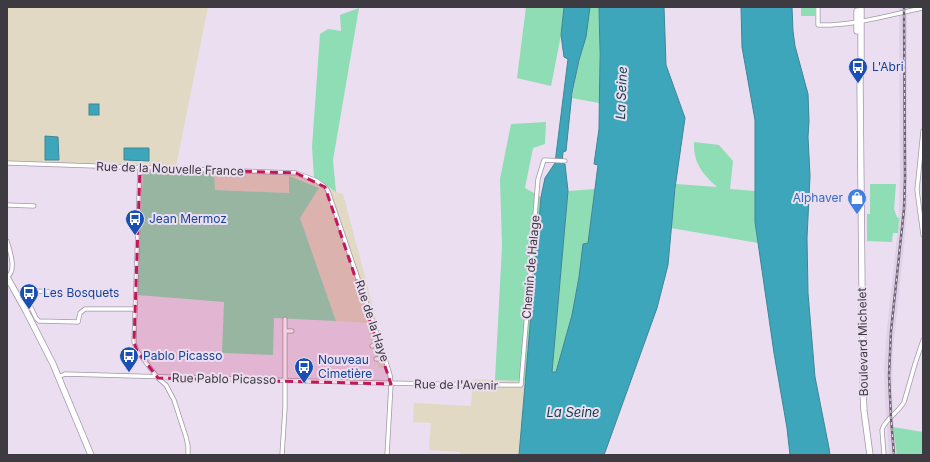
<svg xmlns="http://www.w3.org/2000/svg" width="930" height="462" font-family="Inter,sans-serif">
<rect width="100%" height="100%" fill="#eadef0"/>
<!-- industrial -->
<g fill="#e2d9c4">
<polygon points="7,7 208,7 175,171 143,171 7,162"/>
<polygon points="214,172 300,173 336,192 343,194 389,367 379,368 366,323 336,321 300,218 319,188 289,177 289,193 215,190"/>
<polygon points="473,379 525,381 519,455 460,455 460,452 429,450 431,423 413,422 414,403 471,406"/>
</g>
<!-- built -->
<g fill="#e0d1e9">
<polygon points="899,7 907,7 907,208 904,246 893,350 892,393 893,413 886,419 884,370 887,329 899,218 900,179"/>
<polygon points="893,419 897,455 889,455 887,425"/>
</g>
<!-- green -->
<g fill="#8eddb5">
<polygon points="526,7 564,7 561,35 551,86 517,78"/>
<polygon points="590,7 599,7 599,103 572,98 579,60 586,37"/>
<rect x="801" y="7" width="14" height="9"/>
<polygon points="359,8 333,160 336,192 314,177 312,147 320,34 328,29 341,31 340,15"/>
<polygon points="546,122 545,144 533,148 525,188 541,197 525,381 495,380 502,246 500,179 511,124"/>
<path d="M694 142 719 145 733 161 730 189 755 191V222L758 243 671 228 676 184 717 187C708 179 697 168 695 155 694 151 694 146 694 142Z"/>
<polygon points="143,171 214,172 215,190 289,193 289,176 319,188 300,218 336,321 274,318 273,355 222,353 224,302 137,295"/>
<polygon points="870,184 896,184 894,209 897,217 899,218 898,233 893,233 892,242 867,241 867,214 870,214"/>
<polygon points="595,189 588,244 583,244 579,277 572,315 556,373 552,372 568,191"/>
<polygon points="893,427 923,432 923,455 897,455"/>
</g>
<!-- water -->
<g fill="#3ea6bb" stroke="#3e8696">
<polygon points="564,7 590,7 586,37 579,60 572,93 566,151 563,152 562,163 565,164 568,191 552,372 556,372 572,315 579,277 583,244 588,243 598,165 594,164 599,129 600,54 599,7 664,7 666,65 685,118 675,188 668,265 657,308 604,455 519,455 541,197 545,178 555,163 568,59 564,57 561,35"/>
<polygon points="741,7 792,7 793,31 795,46 808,94 809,121 808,137 810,176 807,238 808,293 815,377 829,448 830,455 790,455 787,428 774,353 755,222 755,120 742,47"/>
<rect x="89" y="104" width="10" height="11"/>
<polygon points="45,136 58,137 59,160 45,160"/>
<polygon points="124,148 149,148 149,161 124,160"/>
</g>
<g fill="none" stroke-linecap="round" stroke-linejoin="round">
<defs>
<g id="minor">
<path d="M818 7V25C854 26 888 15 923 8"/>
<polyline points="923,131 917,190 923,235"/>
<polyline points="7,163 296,173 317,181 325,187 328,191 380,343 390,375 391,384 387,455"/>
<polyline points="140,168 134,342 137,351 158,378 166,385 174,400 186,437 188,446 188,455"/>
<polyline points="7,205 34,206"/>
<path d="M7 241C10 251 17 271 7 277"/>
<polyline points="55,292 35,291 31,293 28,301 36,318 39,321 78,322 80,313 85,309 135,309"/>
<polyline points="285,331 292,331"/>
<polyline points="372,346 380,343"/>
<polyline points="376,359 384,358"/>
<path d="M58 377 65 374C146 377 228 379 310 381 380 383 451 385 521 385L538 179 544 160 565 161"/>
<polyline points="282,455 285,408 285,319"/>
<path d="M884 455 882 430C884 420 899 412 904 402L915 364 923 340"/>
</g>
<g id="primary">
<polyline points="861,7 861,61 860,82 863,392 864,411 870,455"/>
<polyline points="857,11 857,31"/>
<polyline points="7,277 26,311 53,364 91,455"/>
</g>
</defs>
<!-- minor casing -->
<use href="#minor" stroke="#a298a8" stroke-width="5"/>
<!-- primary casing -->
<use href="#primary" stroke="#a298a8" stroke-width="7"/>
<!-- minor -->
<use href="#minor" stroke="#fff" stroke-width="3.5"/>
<!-- primary -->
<use href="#primary" stroke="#fff" stroke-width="5.5"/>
<defs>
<polyline id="rail" points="894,455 891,418 889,375 891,331 904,209 905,179 904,7"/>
</defs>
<!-- rail casing -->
<use href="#rail" stroke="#6a646e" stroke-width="2.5"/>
<!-- rail -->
<use href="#rail" stroke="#eadef0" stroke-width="1" stroke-dasharray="3" stroke-linecap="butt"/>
</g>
<!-- marked area -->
<path fill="#c2185b" fill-opacity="0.2" stroke="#c2185b" stroke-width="3" stroke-dasharray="8 5" stroke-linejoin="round" d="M140 168 296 173 325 187 391 384 158 378 137 351 134 342Z"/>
<!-- icons -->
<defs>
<symbol id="bus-pin" viewBox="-11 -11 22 30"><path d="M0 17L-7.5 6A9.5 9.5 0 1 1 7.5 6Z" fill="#1a4fb4" stroke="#eadef0"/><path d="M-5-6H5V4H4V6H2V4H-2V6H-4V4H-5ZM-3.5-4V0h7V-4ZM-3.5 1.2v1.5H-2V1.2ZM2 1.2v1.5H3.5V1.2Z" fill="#fff"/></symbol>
<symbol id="shop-pin" viewBox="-11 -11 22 30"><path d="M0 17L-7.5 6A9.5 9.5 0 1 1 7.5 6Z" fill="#3f7fe0" stroke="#eadef0"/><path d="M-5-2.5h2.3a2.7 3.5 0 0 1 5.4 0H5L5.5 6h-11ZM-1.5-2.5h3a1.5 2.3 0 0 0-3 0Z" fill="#fff"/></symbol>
</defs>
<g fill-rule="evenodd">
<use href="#bus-pin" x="847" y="56" width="22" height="30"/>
<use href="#shop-pin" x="846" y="187" width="22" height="30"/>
<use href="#bus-pin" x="124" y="208" width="22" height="30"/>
<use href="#bus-pin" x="18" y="282" width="22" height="30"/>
<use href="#bus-pin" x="118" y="345" width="22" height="30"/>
<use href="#bus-pin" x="293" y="356" width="22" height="30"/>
</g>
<g text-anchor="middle" stroke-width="4" stroke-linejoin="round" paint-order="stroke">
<!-- transit labels -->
<g font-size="12" fill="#164399" stroke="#eadef0" text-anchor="start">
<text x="872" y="71">L'Abri</text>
<text x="149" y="223">Jean Mermoz</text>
<text x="43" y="297">Les Bosquets</text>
<text x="143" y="360">Pablo Picasso</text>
<text x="318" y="364">Nouveau<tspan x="318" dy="14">Cimetière</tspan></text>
</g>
<!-- street labels -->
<g font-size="12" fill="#3e3a41" stroke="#eadef0">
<text transform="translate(170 169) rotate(2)" y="4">Rue de la Nouvelle France</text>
<text transform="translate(531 267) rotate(-85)" y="4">Chemin de Halage</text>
<text transform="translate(372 321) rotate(72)" y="4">Rue de la Haye</text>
<text transform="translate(863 342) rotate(-91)" y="4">Boulevard Michelet</text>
<text transform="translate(224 379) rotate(1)" y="4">Rue Pablo Picasso</text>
<text transform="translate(456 385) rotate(1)" y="4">Rue de l'Avenir</text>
</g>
<!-- shop labels -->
<g font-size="12" fill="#366cbe" stroke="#eadef0" text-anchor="end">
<text x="843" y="202">Alphaver</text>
</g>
<!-- water labels -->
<g font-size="13" font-style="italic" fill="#103f48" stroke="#eadef0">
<text transform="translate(621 93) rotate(-88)" y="5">La Seine</text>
<text x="573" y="417">La Seine</text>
</g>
</g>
<!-- border -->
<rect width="930" height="462" fill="none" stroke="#3e3a41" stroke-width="16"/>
</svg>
